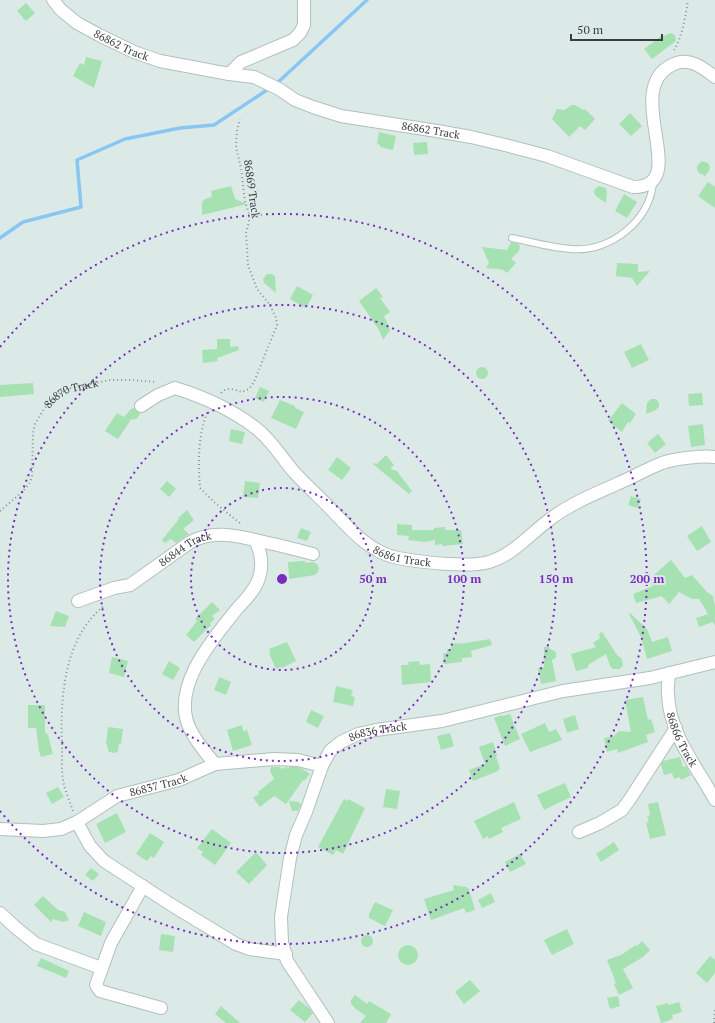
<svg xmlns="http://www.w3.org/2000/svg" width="715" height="1023" font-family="'PT Serif',serif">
<rect width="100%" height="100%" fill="#dceae7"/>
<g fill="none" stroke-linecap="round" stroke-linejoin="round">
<!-- stream -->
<g stroke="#8ac6f4" stroke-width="3.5">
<polyline points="275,85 367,0"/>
<polyline points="0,238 23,222 81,207 77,160 125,139 180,128 214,125 270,88"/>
</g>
</g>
<!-- building -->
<g fill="#a5e1b1">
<polygon points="26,3 35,13 26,21 17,11"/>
<polygon points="670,33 675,35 676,41 652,59 644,49 661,36 662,37"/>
<polygon points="86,57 102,61 94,88 73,76 80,63 84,65"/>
<polygon points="571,105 575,105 584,110 585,109 595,119 585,130 580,126 569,137 552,119 557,109 565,110"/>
<polygon points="630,113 642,126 631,136 619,124"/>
<polygon points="379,132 396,136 393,150 380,147 380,145 377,144"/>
<polygon points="427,142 428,154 414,155 413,143"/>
<polygon points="702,161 708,163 710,167 709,171 705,176 699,173 697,170 697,166"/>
<polygon points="708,182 715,187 715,208 698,196"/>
<polygon points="231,186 235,199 247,204 202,215 202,202 205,199 212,197 211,191"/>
<polygon points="599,186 605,188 607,191 606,203 596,196 594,193 594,190"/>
<polygon points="624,194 637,202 627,218 615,211"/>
<polygon points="511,242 519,244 520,247 519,251 511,259 516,263 507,273 503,270 501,269 499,272 500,269 486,268 489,263 482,247 507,250"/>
<polygon points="617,263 638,264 638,272 650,271 637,286 632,278 616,276"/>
<polygon points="267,274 271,274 275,276 276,293 264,283 263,279"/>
<polygon points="297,286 313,295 306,308 290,299"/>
<polygon points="376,288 383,297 380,298 390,312 384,316 390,330 383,340 379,330 359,301"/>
<polygon points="217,339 230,339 230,347 238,346 239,350 217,358 218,361 203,363 202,350 217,349"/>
<polygon points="641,344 649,360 632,368 624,352"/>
<circle cx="482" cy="373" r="6"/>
<polygon points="33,383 34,394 0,397 0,385"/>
<polygon points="260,387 269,391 264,402 255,398"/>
<polygon points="702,393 703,405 689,406 688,394"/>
<polygon points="651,399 656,399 659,403 659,407 656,410 646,414 647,403"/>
<polygon points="280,400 295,406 295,408 304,412 296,429 271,418"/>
<polygon points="622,403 636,414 630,423 628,422 622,432 608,421"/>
<polygon points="133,408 140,413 139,416 136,419 129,420 130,421 118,439 105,431 117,413 124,417 130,410"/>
<polygon points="703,424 705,445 691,447 688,426"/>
<polygon points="231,429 245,432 242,444 229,441"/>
<polygon points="658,434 666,444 655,453 647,443"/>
<polygon points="386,455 394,465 390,469 397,471 412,491 409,494 373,464 374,463 377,464"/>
<polygon points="337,457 351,468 342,480 328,470"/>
<polygon points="167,481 176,489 169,497 160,489"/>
<polygon points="245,481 260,483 258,498 243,497"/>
<polygon points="631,496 641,499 638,508 628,505"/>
<polygon points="187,510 194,520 183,529 189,534 176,543 171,539 165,543 162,540 179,519 178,518"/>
<polygon points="397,524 412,525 412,530 434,530 434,528 445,527 445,530 461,530 463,544 442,546 442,544 435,545 435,540 424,542 408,540 409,536 397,535"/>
<polygon points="702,526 711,542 697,551 687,536"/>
<polygon points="301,528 311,532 307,541 297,538"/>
<polygon points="671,560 685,578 692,575 707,592 713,596 715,606 715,626 713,622 699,627 696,618 708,614 699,599 692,599 679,592 669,604 662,596 636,603 633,594 653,586 648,580"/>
<polygon points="305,561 305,563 313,562 317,564 319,568 318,572 315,575 289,579 288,562"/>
<polygon points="212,602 220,610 212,616 215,619 210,623 211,625 194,642 186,635 197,621 195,619"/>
<polygon points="56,611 69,616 65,627 50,626"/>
<polygon points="630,613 647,629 652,642 668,637 672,651 647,659 641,637 629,614"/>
<polygon points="602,632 617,655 622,659 623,665 620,669 613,669 610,666 606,654 588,665 588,668 576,671 571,654 596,647 593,643 600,638 599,634"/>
<polygon points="490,639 492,645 471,651 472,657 462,658 462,662 444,664 443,653 447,653 447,649 451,649 451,644 460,643 460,644"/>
<polygon points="287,642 296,661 282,668 281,667 276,669 269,653 270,652 269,649"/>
<polygon points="549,646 549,648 556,652 556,658 552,660 556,681 541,684 538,668 544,667 544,647"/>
<polygon points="112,657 128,661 124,677 109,673"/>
<polygon points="169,661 180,668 173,680 162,674"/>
<polygon points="419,661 420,665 430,664 431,682 402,685 401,665 409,665 408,662"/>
<polygon points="219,677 231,682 226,695 214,690"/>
<polygon points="336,686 353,690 351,696 355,697 353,706 333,702"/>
<polygon points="643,697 648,720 651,719 655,732 646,735 648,742 618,753 617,749 607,752 604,738 614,736 619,731 631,732 625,700"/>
<polygon points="28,705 45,705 45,732 48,735 53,754 41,757 39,751 36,728 28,728"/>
<polygon points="311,710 324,716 318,728 306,722"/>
<polygon points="510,714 520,739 505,746 494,718 502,715 503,716"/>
<polygon points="575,715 579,729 567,733 563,719"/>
<polygon points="545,723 549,732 556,729 562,740 530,752 521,734"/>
<polygon points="242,725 243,731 247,730 252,745 233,751 227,730"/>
<polygon points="108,727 123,729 121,744 119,744 118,751 115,753 109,752 106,743"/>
<polygon points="450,733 454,746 441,750 437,736"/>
<polygon points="493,742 497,755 496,756 500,769 498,770 498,771 473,781 469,770 485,764 479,747"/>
<polygon points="680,757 683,767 686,766 691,775 681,780 680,777 674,779 672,773 664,775 661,764 663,761"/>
<polygon points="271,767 279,767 283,769 285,767 289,768 289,767 297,767 303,769 310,774 304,781 303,780 286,804 274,796 260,807 253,798 259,794 258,792 274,779 270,771"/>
<polygon points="565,783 571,797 544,810 537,795"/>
<polygon points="58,787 64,797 52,804 46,793"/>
<polygon points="386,789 400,791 397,809 383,807"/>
<polygon points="344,799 348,801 348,799 365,808 343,854 336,850 333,855 318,847"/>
<polygon points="289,801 299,802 301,805 298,811 292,811"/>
<polygon points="514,802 521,819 501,828 503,832 489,839 488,836 483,839 474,821"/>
<polygon points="658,802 666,835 650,839 646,823 649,822 647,816 650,815 648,804"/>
<polygon points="117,813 126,832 105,843 96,824"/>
<polygon points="212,829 231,843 215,865 201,855 203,852 197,848"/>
<polygon points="150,833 164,842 154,858 151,856 147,861 136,854"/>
<polygon points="614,842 619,850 601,862 596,854"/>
<polygon points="256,852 267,865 249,884 236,872"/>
<polygon points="520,854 526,864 510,872 505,862"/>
<polygon points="91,868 99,874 93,881 85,875"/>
<polygon points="453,885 466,887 469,889 475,910 466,913 464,908 431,920 424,899 454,890"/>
<polygon points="491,893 495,902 482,908 478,900"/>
<polygon points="43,896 58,910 65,912 69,920 63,922 53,919 51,922 34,905"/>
<polygon points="375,902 393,910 385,926 369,918 369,914"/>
<polygon points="84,912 106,922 101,936 78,926"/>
<polygon points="567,929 574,944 552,955 544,940"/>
<polygon points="161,934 175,936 173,952 159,950"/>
<circle cx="367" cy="941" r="6"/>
<polygon points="642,941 650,950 643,957 623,969 633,988 619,995 614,984 616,983 607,960 621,955 636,945 637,946"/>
<circle cx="408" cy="955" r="10"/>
<polygon points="710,956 715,960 715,973 707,983 696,973"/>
<polygon points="41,958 69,971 66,978 37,966"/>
<polygon points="470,980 480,991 464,1004 455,992"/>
<polygon points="355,995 367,1004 369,1001 391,1014 386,1023 360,1023 366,1016 356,1009 351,1004 351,1000"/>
<polygon points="618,996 620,1006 610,1009 607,998"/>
<polygon points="299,1000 310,1009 313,1013 305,1022 290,1010"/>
<polygon points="679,1002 682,1012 672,1015 673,1019 661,1023 656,1006 668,1003 669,1005"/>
<polygon points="221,1006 240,1023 226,1023 215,1014"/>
</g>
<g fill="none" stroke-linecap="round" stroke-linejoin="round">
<defs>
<path id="service" d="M512 238C532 242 552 248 572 249 610 253 652 219 653 181"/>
<g id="minor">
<path id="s2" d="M53 0 61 10 77 23 99 35 134 52 160 61 229 74 254 77 279 89 295 100 313 107 341 116 437 131 471 137 509 146 547 156 633 187C694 187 620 90 672 65 688 56 702 67 715 77"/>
<polyline points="229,74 241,62 293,40 300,33 304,25 304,0"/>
<path id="s3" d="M141 406 158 395 175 388C204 397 233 410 257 429 272 441 282 458 294 472 305 484 317 495 328 506 348 527 368 552 398 558 419 562 469 568 489 562 513 555 530 534 549 520 569 504 595 494 619 483 633 477 647 469 662 463 673 459 703 455 715 457"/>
<path id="s4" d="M78 601 114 588 130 585 189 543C214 528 241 537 268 543 283 546 298 550 313 554"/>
<path id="s5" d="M669 673C669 680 667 687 668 694 669 734 697 767 715 800"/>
<path d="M215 764C206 753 196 742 190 729 170 688 212 640 236 610 244 601 255 591 259 578 263 566 261 552 255 540"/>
<polyline points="77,822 90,846 104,861 170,904 236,944 249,949 286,954"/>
<path id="s6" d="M0 829 43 831 61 829 77 822 117 796 179 780 215 764 274 759 298 760 322 766"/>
<polyline points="579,832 600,823 622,810 630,799 676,728"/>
<polyline points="143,886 111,943 96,985 100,991 161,1008"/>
<polyline points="0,913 15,927 36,944 101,968"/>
<path id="s7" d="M328 1023 287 961 282 942 281 917 290 858 296 835 306 812 322 766 330 751 341 742 358 734 376 730 442 721 563 691 650 678 715 662"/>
</g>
</defs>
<!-- service casing -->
<use href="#service" stroke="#b2bfbc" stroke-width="8"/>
<!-- minor casing -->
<use href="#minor" stroke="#b2bfbc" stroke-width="14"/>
<!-- path -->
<g stroke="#899391" stroke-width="2" stroke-dasharray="1 3" stroke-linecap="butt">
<path d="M674 50C682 38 686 14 688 0"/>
<path d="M221 393C227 386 235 390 242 392L249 389 254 382 277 325 276 318 270 305 257 289 248 265 246 233 249 222V213L245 202 241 168 236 147 237 130 240 119"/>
<path d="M207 413C198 436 198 463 200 488L214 502 241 524"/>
<path id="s1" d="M0 511 22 492 29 484 32 477 33 433 35 424 44 409 53 398 67 389 110 380H130L157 382"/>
<path d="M73 811C70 802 66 793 64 785 61 773 62 760 62 748 60 699 63 638 105 605"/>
<polyline points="714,1023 715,1010"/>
</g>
<!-- service -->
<use href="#service" stroke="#fff" stroke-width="6"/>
<!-- minor -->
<use href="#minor" stroke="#fff" stroke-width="12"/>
</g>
<!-- distance rings -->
<g fill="none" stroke="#7b2cbf" stroke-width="2" stroke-dasharray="2 4">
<circle cx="282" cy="579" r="91"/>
<circle cx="282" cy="579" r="182"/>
<circle cx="282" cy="579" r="274"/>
<path d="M0 347A365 365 0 1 1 0 811"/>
</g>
<g text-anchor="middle" stroke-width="4" stroke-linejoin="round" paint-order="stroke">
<!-- street labels -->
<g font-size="11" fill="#393e3d" stroke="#dceae7">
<text dy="4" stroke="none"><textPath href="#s2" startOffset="83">86862 Track</textPath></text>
<text dy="4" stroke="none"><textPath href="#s2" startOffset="407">86862 Track</textPath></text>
<text transform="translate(252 189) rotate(82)" y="4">86869 Track</text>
<text dy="4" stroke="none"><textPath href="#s1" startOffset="151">86870 Track</textPath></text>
<text dy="4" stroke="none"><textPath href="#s4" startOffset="121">86844 Track</textPath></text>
<text dy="4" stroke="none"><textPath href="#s3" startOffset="328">86861 Track</textPath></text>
<text dy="4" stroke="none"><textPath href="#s7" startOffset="346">86836 Track</textPath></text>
<text dy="4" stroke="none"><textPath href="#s5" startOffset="69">86866 Track</textPath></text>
<text dy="4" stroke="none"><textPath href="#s6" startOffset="169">86837 Track</textPath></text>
</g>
</g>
<circle cx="282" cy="579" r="6" fill="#7b2cbf" stroke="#dceae7" stroke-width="2"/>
<g font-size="12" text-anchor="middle" font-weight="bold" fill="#7b2cbf" stroke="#dceae7" stroke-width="4" stroke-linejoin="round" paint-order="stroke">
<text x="373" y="583">50 m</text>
<text x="464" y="583">100 m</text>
<text x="556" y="583">150 m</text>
<text x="647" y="583">200 m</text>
</g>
<!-- scale -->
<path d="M571 34v6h91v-6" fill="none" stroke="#393e3d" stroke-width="2"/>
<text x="577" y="34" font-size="12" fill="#393e3d" stroke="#dceae7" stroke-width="3" paint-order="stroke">50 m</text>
</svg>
